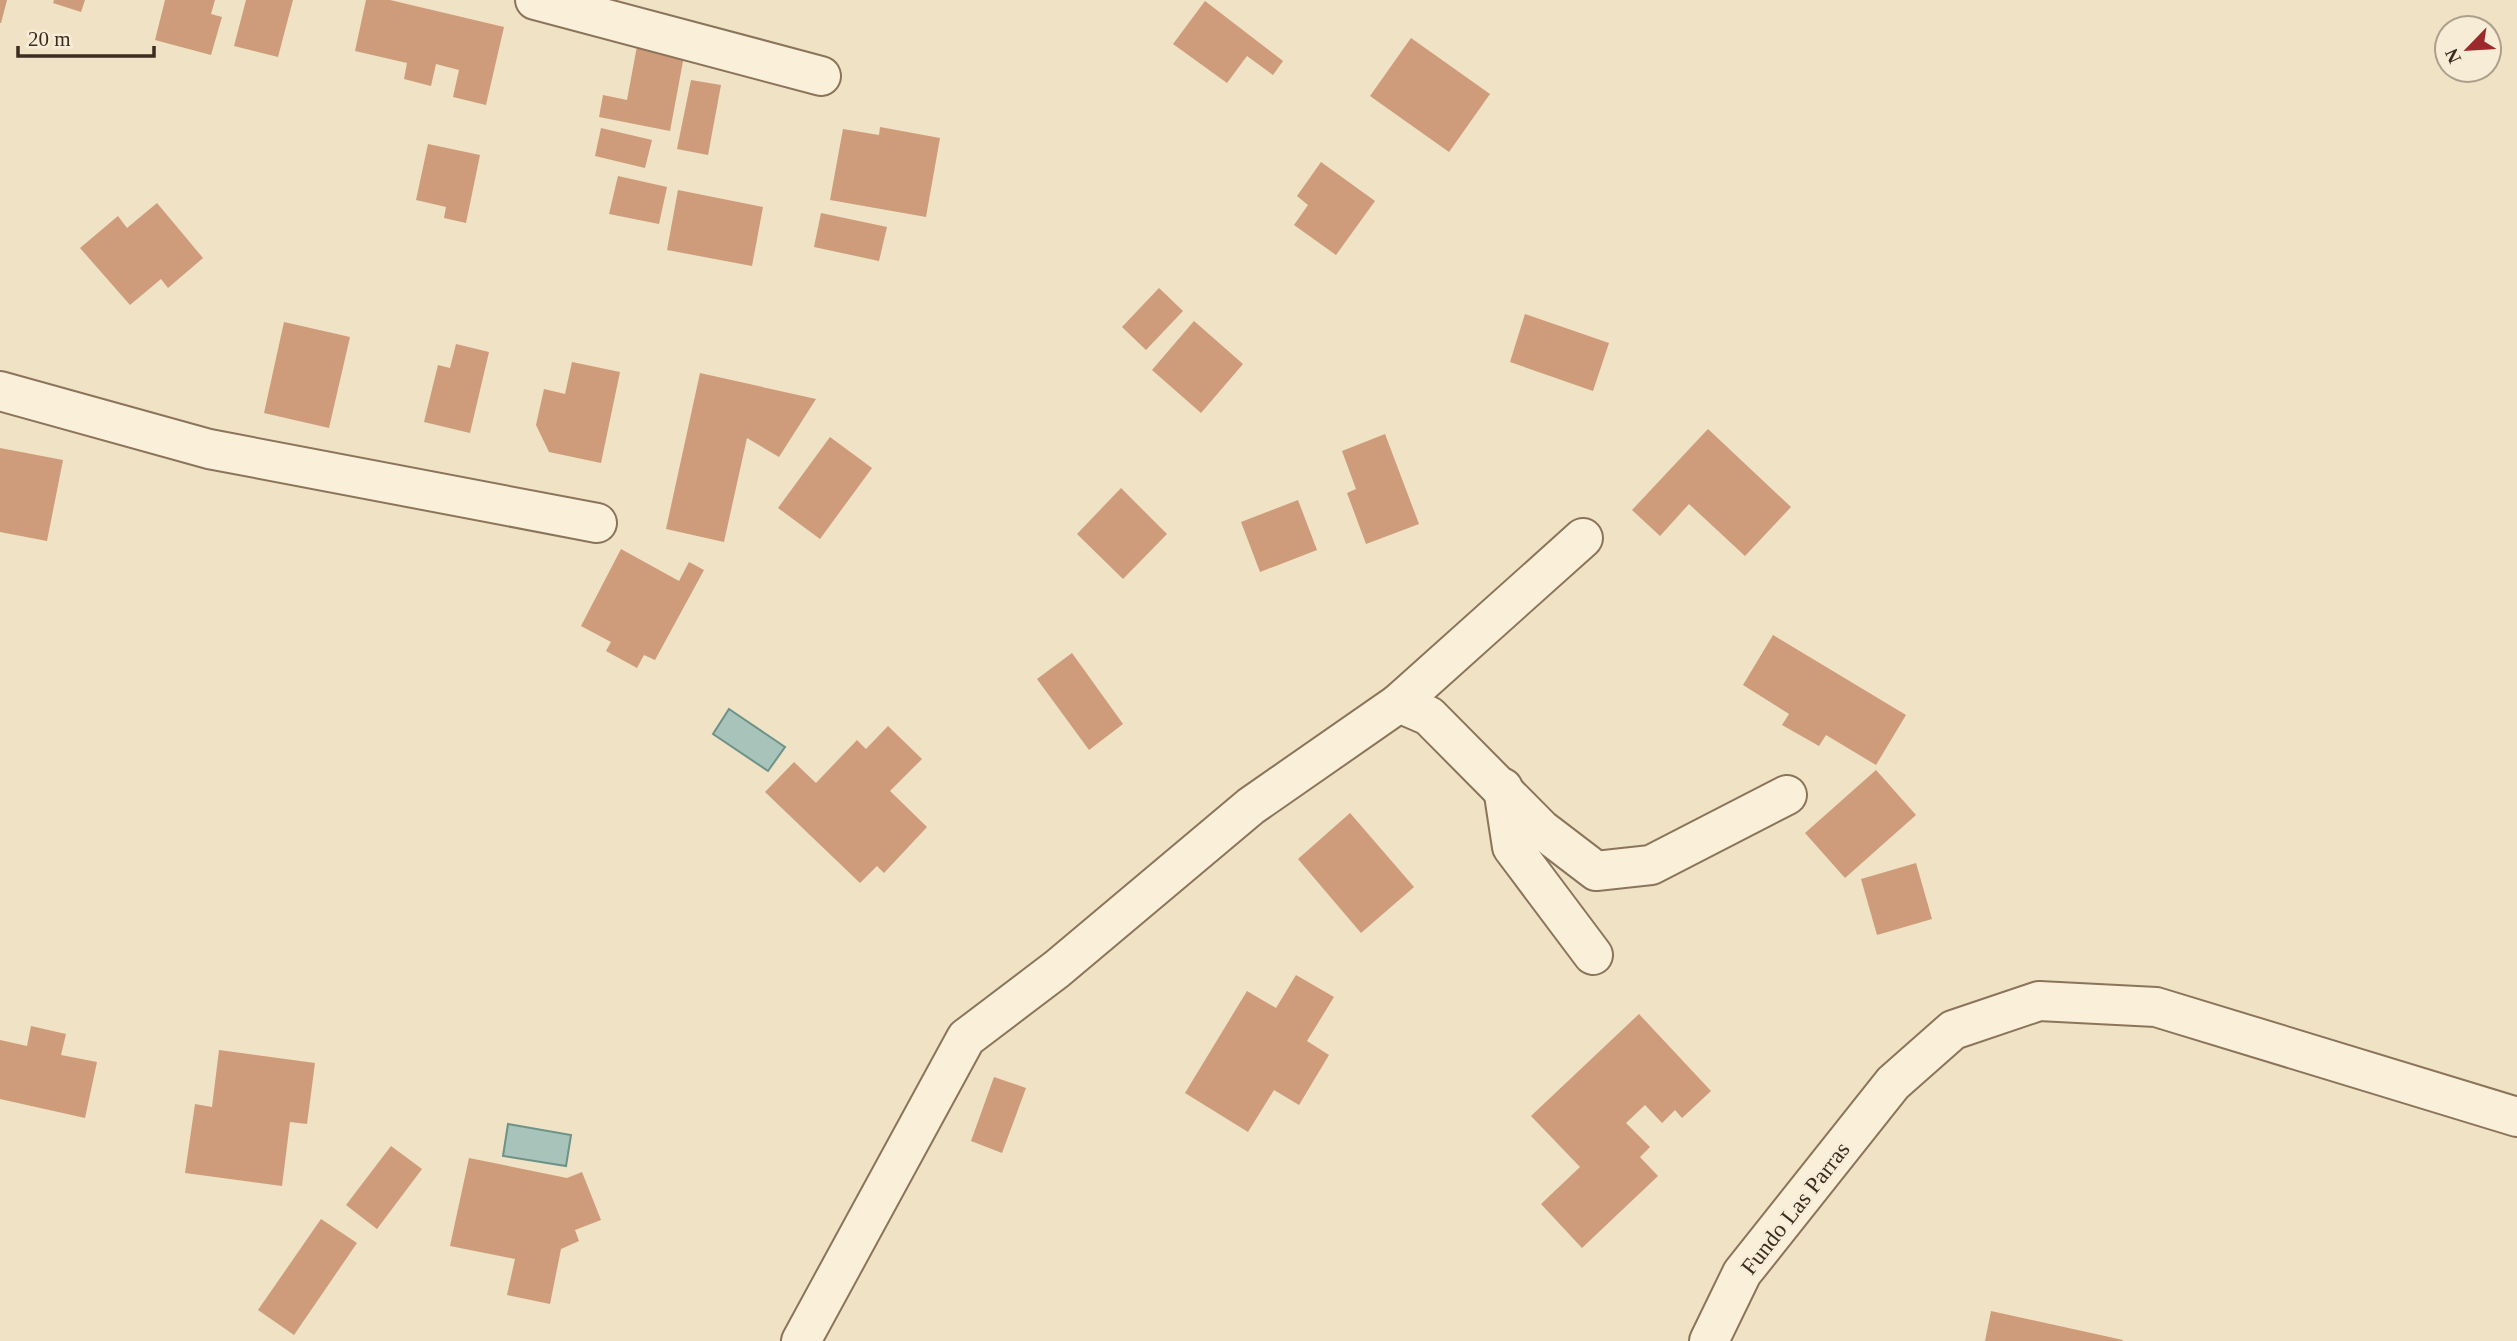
<svg xmlns="http://www.w3.org/2000/svg" width="2517" height="1341" font-family="Georgia,serif">
<rect width="100%" height="100%" fill="#efe2c5"/>
<!-- water -->
<g fill="#a7c3ba" stroke="#6d9288" stroke-width="2">
<polygon points="729,709 785,747 768,771 713,734"/>
<polygon points="508,1124 571,1135 566,1166 503,1156"/>
</g>
<!-- building -->
<g fill="#ce9c7a">
<polygon points="0,0 7,0 1,23 0,23"/>
<polygon points="54,0 85,0 81,12 53,3"/>
<polygon points="165,0 215,0 211,14 222,17 211,55 155,40"/>
<polygon points="246,0 293,0 278,57 234,46"/>
<polygon points="366,0 390,0 504,27 486,105 453,97 459,70 436,64 431,86 404,79 407,63 355,51"/>
<polygon points="1205,1 1283,61 1273,75 1247,56 1227,83 1173,44"/>
<polygon points="1411,38 1490,94 1449,152 1370,96"/>
<polygon points="637,46 684,56 670,131 599,117 603,95 627,100"/>
<polygon points="691,80 721,85 708,155 677,149"/>
<polygon points="880,127 940,138 926,217 830,200 843,129 879,135"/>
<polygon points="601,128 652,140 645,168 595,156"/>
<polygon points="428,144 480,155 466,223 444,218 446,207 416,200"/>
<polygon points="1321,162 1375,201 1336,255 1294,225 1308,205 1297,196"/>
<polygon points="618,176 667,187 659,224 609,214"/>
<polygon points="678,190 763,207 752,266 667,250"/>
<polygon points="157,203 203,258 168,288 161,279 130,305 80,248 118,216 127,228"/>
<polygon points="821,213 887,227 879,261 814,247"/>
<polygon points="1159,288 1183,311 1146,350 1122,327"/>
<polygon points="1525,314 1609,343 1593,391 1510,362"/>
<polygon points="1194,321 1243,364 1201,413 1152,370"/>
<polygon points="284,322 350,337 329,428 264,413"/>
<polygon points="456,344 489,352 470,433 424,422 438,365 450,368"/>
<polygon points="572,362 620,372 601,463 549,452 536,425 544,389 565,394"/>
<polygon points="700,373 816,399 779,457 747,438 724,542 666,529"/>
<polygon points="1708,429 1791,507 1745,556 1689,504 1660,536 1632,510"/>
<polygon points="1385,434 1419,524 1366,544 1347,493 1356,489 1342,451"/>
<polygon points="830,437 872,468 820,539 778,508"/>
<polygon points="0,448 63,460 47,541 0,532"/>
<polygon points="1121,488 1167,534 1123,579 1077,534"/>
<polygon points="1298,500 1317,550 1260,572 1241,522"/>
<polygon points="621,549 679,581 689,562 704,570 655,660 644,655 637,668 606,651 611,642 581,626"/>
<polygon points="1773,635 1906,715 1876,765 1826,735 1819,746 1782,725 1789,714 1743,685"/>
<polygon points="1072,653 1123,724 1089,750 1037,679"/>
<polygon points="888,726 922,759 890,791 927,827 884,873 877,866 860,883 765,792 794,762 816,783 857,740 866,749"/>
<polygon points="1876,770 1916,815 1845,878 1805,833"/>
<polygon points="1350,813 1414,887 1361,933 1298,859"/>
<polygon points="1916,863 1932,919 1877,935 1861,879"/>
<polygon points="1296,975 1334,997 1307,1041 1329,1055 1299,1105 1274,1090 1248,1132 1185,1093 1247,991 1276,1008"/>
<polygon points="1639,1014 1711,1091 1682,1118 1675,1110 1662,1123 1645,1105 1626,1123 1650,1147 1640,1157 1658,1176 1582,1248 1541,1204 1580,1167 1531,1116"/>
<polygon points="31,1026 66,1034 61,1055 97,1062 85,1118 0,1099 0,1040 27,1046"/>
<polygon points="219,1050 315,1063 307,1124 290,1122 282,1186 185,1173 195,1104 212,1107"/>
<polygon points="994,1077 1026,1088 1002,1153 971,1141"/>
<polygon points="391,1146 422,1169 377,1229 346,1205"/>
<polygon points="469,1158 567,1178 582,1172 601,1220 575,1230 579,1241 561,1249 550,1304 507,1295 515,1259 450,1246"/>
<polygon points="321,1219 357,1243 294,1335 258,1310"/>
<polygon points="1991,1311 2123,1340 2122,1341 1985,1341"/>
</g>
<g fill="none" stroke-linecap="round" stroke-linejoin="round">
<defs>
<g id="minor">
<polyline points="535,0 821,76"/>
<polyline points="0,391 209,449 597,523"/>
<polyline points="1399,703 1583,538"/>
<polyline points="1503,788 1512,847 1593,955"/>
<polyline points="801,1341 966,1038 1057,969 1251,806 1399,703 1429,716 1541,829 1596,871 1651,865 1787,795"/>
<polyline points="1709,1341 1742,1273 1893,1083 1953,1030 2039,1001 2156,1007 2517,1117"/>
</g>
</defs>
<!-- minor casing -->
<use href="#minor" stroke="#8b745a" stroke-width="42"/>
<!-- minor -->
<use href="#minor" stroke="#faefd9" stroke-width="38"/>
</g>
<g text-anchor="middle" stroke-width="5" stroke-linejoin="round" paint-order="stroke">
<!-- street labels -->
<g font-size="23" fill="#3b2c1f" stroke="#f7ecd5">
<text transform="translate(1795 1208) rotate(-52)" y="8">Fundo Las Parras</text>
</g>
</g>
<!-- north arrow -->
<g transform="translate(2468 49) rotate(245)"><circle r="33" fill="#f7ecd5" stroke="#ac9f8c" stroke-width="2"/>
<path d="M0-5L12 26L0 18L-12 26Z" fill="#9c292b"/>
<text y="-10" font-size="19" font-weight="bold" text-anchor="middle" fill="#3b2c1f">N</text>
</g>
<!-- scale -->
<path d="M18 46v10h136v-10" fill="none" stroke="#3b2c1f" stroke-width="3.5"/>
<text x="28" y="46" font-size="21" fill="#3b2c1f" stroke="#f7ecd5" stroke-width="5" paint-order="stroke">20 m</text>
</svg>
